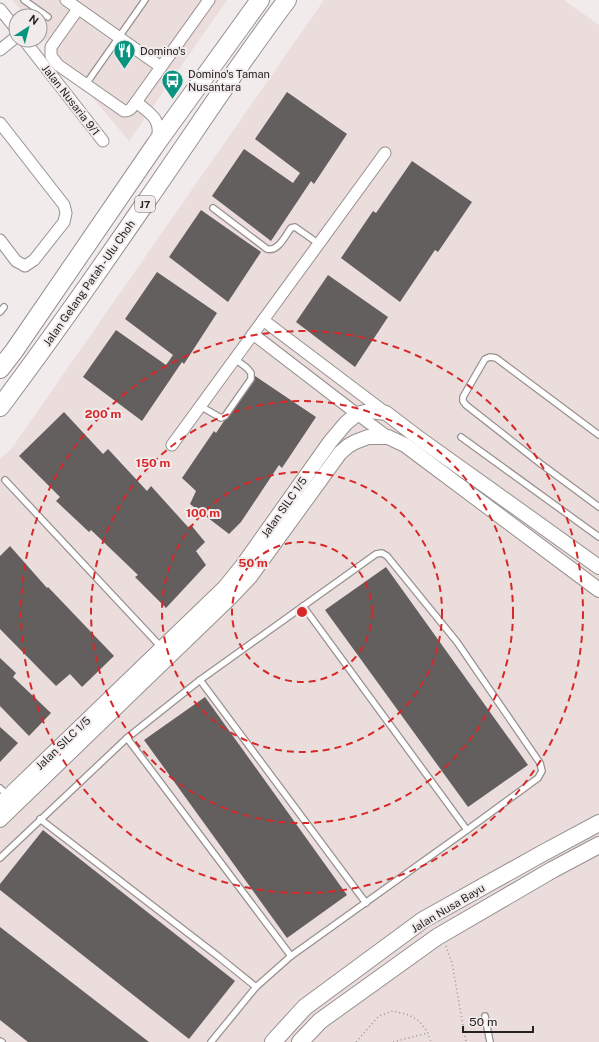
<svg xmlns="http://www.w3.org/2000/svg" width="599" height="1042" font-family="'Public Sans',sans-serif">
<rect width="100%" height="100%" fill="#f1ebeb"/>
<!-- built -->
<g fill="#ebdddb">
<polygon points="12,0 227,0 129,141 40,34 40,16 26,16"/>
<polygon points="324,0 564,0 599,25 599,1042 0,1042 0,459 12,448"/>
</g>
<!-- building -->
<g fill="#645f5f">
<polygon points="287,92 347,134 314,184 311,181 271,241 212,196 244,149 293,183 300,173 255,139"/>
<polygon points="412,161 472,202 438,252 435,250 400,302 341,258 373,211 376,213"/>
<polygon points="201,210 261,252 228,302 169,257"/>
<polygon points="157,272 217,313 184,364 182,362 142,421 83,377 116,330 166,365 173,355 125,319"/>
<polygon points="328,275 388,317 355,367 296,322"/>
<polygon points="255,376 316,417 282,468 279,465 241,522 229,534 190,504 196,491 182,478 214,431 216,433 224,421 228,418 254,381"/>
<polygon points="64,412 103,454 108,449 147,491 151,486 188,527 191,525 205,542 196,551 206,565 166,608 135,577 138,575 91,530 89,532 56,501 60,497 19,456"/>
<polygon points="10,546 47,588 48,587 114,656 82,687 70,674 56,686 0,629 0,556"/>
<polygon points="386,567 528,765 468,807 325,610"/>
<polygon points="0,658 16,673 13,677 51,713 29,736 0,706"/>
<polygon points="205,697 347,895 287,938 144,740"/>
<polygon points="0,727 18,743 0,762"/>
<polygon points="43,830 235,981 189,1039 0,890 0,884"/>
<polygon points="0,927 149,1042 28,1042 0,1020"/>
</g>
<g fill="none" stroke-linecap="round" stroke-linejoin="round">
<defs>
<g id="service">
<polyline points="24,0 48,17"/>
<polyline points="86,84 145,0"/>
<path d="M213 208 267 249C278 252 285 236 291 228L295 227 319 244"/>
<polyline points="0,312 4,307"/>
<polyline points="200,406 221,418 225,416 251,379 251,373 247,368 235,359"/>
<polyline points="599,435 496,358 490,357 485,359 463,397 463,401 466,405 541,464 599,507"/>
<polyline points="461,437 599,537"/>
<polyline points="5,480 162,648"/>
<polyline points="303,606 467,830"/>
<polyline points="200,680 366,903"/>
<polyline points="127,738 291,956"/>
<polyline points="0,788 8,796"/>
<polyline points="40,819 219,957 256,987"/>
<polyline points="0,858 127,738 200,680 376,554 382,553 387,556 457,642 540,763 542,771 538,778 467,830 291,956 256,987 211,1042"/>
<polyline points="485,1016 490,1042"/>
<polyline points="0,1041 2,1042"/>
</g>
<g id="minor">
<polyline points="66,0 161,67"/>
<polyline points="0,9 16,29"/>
<path d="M78 9 51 47V56L58 65 124 111C131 111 132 107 136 102L209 0"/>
<polyline points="24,40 103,141"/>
<polyline points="0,50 16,37"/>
<path d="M136 102C151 114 162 119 157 140"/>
<polyline points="0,123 64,205 66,213 64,222 34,260 25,266 16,261 0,240"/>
<polyline points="263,320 386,413"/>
<polyline points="253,334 357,414 388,437"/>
<polyline points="172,445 385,153"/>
</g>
<g id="tertiary">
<polyline points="0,804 225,587 242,566 330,442 346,423 357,414 369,411 386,413 420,439 599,567"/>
<polyline points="0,820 231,597 250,577 340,453 348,446 355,442 368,437 388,437 405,445 599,590"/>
</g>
<g id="secondary">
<polyline points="273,1042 305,1007 423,920 543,853 599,823"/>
<polyline points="300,1042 320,1021 437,937 552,870 599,845"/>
</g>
<g id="primary">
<polyline points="0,369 14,351 156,144 260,0"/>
<path d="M0 407C51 339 100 269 148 199 194 133 238 65 287 0"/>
</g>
</defs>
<!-- service casing -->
<use href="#service" stroke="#969190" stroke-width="8"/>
<!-- minor casing -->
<use href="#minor" stroke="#969190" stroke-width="13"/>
<!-- tertiary casing -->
<use href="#tertiary" stroke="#969190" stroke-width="16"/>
<!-- secondary casing -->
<use href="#secondary" stroke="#969190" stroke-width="18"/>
<!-- primary casing -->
<use href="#primary" stroke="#969190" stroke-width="20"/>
<!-- path -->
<g stroke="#999594" stroke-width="1.5" stroke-dasharray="1 3" stroke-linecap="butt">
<polyline points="446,946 452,963 466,1042"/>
<polyline points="356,1042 379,1016 393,1011 409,1015 419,1021 427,1031 431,1042"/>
<polyline points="393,1042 428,1033"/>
</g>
<!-- service -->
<use href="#service" stroke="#fff" stroke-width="5.5"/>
<!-- minor -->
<use href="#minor" stroke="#fff" stroke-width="11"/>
<!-- tertiary -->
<use href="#tertiary" stroke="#fff" stroke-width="14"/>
<!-- secondary -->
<use href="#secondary" stroke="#fff" stroke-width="16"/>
<!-- primary -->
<use href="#primary" stroke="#fff" stroke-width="18"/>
</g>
<!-- distance rings -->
<g fill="none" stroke="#d62828" stroke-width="2" stroke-dasharray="7 5">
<circle cx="302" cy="612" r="70"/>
<circle cx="302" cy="612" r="140"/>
<circle cx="302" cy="612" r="211"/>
<circle cx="302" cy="612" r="281"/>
</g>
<!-- icons -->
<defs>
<symbol id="restaurant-pin" viewBox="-11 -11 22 30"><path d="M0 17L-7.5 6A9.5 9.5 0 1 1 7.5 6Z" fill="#099480" stroke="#f1ebeb"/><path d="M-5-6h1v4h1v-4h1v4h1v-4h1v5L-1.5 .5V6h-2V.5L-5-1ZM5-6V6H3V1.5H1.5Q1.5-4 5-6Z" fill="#fff"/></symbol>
<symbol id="bus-pin" viewBox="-11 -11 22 30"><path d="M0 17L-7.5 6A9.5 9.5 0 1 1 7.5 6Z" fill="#099480" stroke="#f1ebeb"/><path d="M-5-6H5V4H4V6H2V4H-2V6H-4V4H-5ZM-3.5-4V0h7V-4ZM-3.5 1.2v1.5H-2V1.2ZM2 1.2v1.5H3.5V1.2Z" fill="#fff"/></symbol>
</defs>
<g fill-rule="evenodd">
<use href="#restaurant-pin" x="112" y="38" width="25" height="34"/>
<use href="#bus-pin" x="160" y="68" width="25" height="34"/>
</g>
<g text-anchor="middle" stroke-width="4" stroke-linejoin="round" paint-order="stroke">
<!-- shield labels -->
<rect fill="#f1ebeb" stroke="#625f5e" stroke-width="1" x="135" y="196" width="20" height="16" rx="3"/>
<g font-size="10" font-weight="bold" fill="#252322">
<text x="145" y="208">J7</text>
</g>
<!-- poi labels -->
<g font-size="11" fill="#252322" stroke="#f1ebeb" text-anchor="start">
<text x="140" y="55">Domino's</text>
<text x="188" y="78">Domino's Taman<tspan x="188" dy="13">Nusantara</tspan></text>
</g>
<!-- street labels -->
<g font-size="11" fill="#252322" stroke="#f1ebeb">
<text transform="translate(71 100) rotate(52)" y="4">Jalan Nusaria 9/1</text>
<text transform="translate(89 283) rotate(-55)" y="4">Jalan Gelang Patah - Ulu Choh</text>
<text transform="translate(284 507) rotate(-55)" y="4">Jalan SILC 1/5</text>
<text transform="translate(63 743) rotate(-44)" y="4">Jalan SILC 1/5</text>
<text transform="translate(448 908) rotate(-31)" y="4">Jalan Nusa Bayu</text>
</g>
</g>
<circle cx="302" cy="612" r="6" fill="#d62828" stroke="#f1ebeb" stroke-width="2"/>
<g font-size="12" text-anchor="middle" font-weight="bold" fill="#d62828" stroke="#f1ebeb" stroke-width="4" stroke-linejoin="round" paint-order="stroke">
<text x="103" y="418">200 m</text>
<text x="153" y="467">150 m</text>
<text x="203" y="517">100 m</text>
<text x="253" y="567">50 m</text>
</g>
<!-- north arrow -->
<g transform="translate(28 28) rotate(36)"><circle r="19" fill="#f1ebeb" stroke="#9f9b9b"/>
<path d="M0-3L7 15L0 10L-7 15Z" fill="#099480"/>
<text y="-6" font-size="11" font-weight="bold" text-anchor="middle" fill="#252322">N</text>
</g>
<!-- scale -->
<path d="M463 1026v6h70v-6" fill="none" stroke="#252322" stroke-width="2"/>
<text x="469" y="1026" font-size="12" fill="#252322" stroke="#f1ebeb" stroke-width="3" paint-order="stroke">50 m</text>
</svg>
